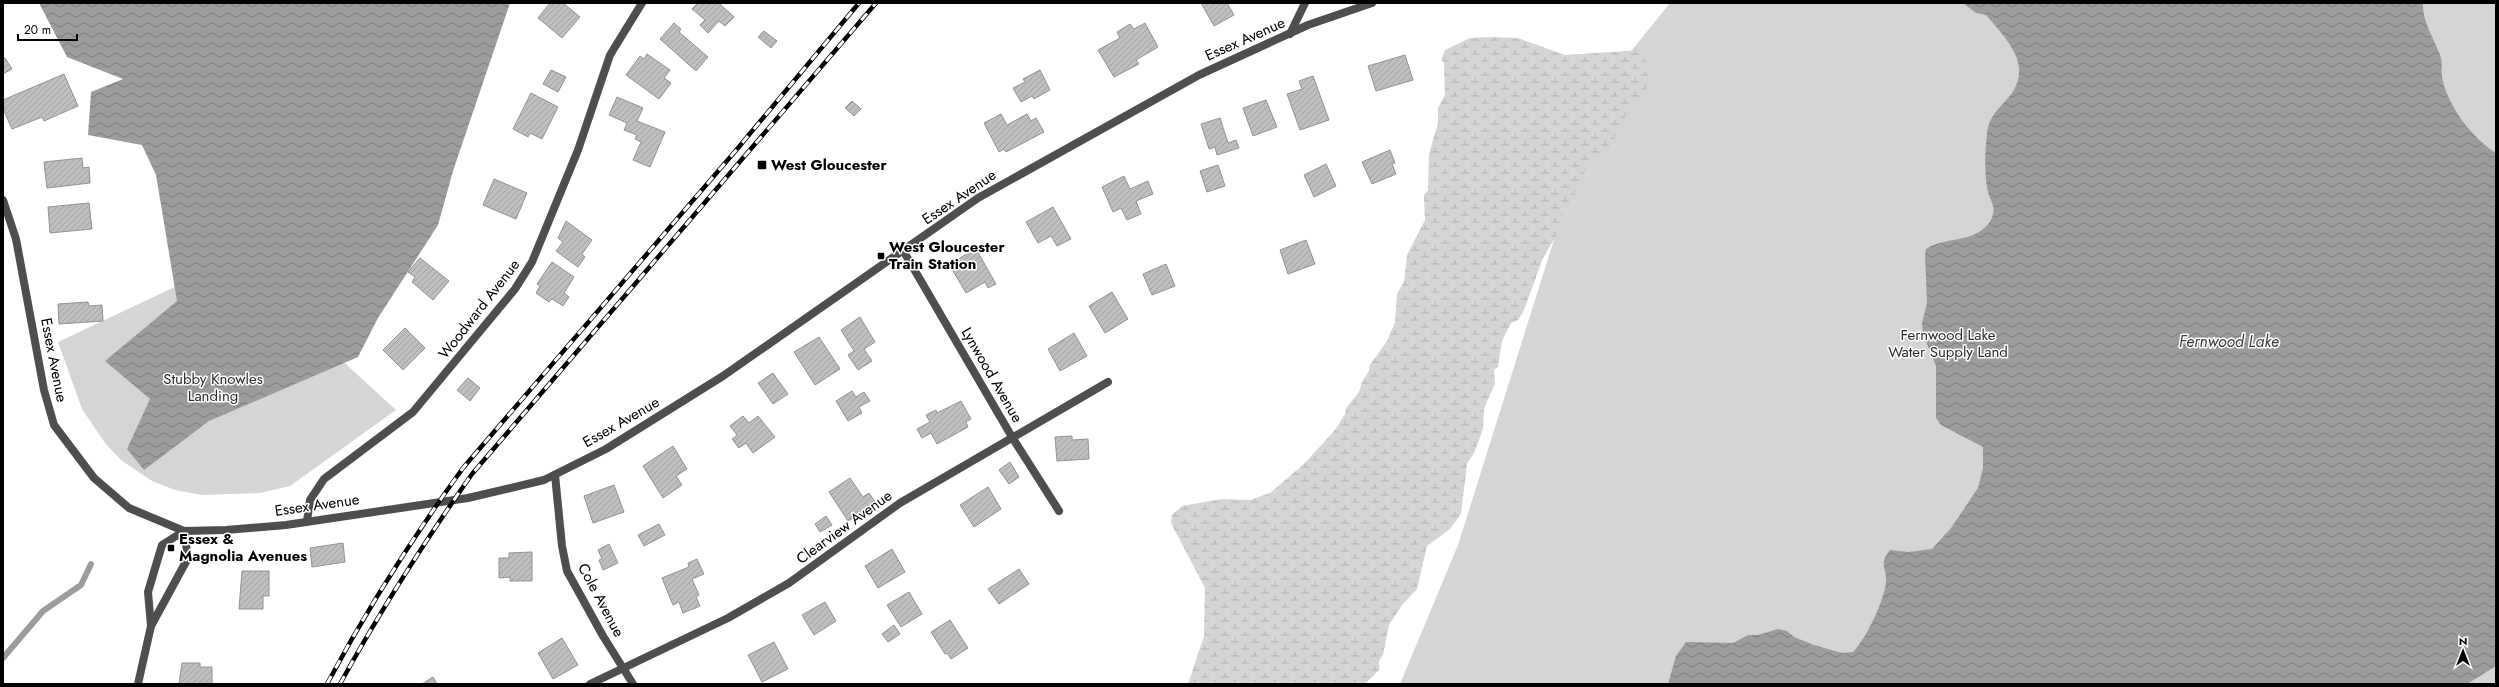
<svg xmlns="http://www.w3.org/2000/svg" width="2499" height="687" font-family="Jost,sans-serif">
<defs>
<pattern id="wetland-marsh" width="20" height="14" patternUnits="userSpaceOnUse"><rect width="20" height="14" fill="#d5d5d5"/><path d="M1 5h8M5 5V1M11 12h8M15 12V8" fill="none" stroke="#b5b5b5"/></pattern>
<pattern id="water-waves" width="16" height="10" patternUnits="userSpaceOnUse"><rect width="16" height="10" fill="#9c9c9c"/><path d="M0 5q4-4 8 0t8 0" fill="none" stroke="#7d7d7d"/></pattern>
<pattern id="building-hatch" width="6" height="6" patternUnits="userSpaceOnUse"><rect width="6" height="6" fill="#bebebe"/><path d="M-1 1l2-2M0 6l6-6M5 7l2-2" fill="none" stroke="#a2a2a2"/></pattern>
</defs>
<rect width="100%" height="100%" fill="#fff"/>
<!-- green -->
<g fill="#d5d5d5">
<polygon points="1670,3 2496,3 2496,684 1400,684 1458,545 1602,87"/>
<polygon points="232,260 396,410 290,486 260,493 230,494 202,495 175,490 152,481 122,461 105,443 82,409 58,342"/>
</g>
<!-- wetland -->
<polygon fill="url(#wetland-marsh)" points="1490,37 1518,38 1565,55 1641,50 1649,69 1646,89 1640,100 1626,114 1612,143 1588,166 1578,183 1573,199 1563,213 1556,236 1543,258 1524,310 1518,320 1511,323 1502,341 1498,367 1494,370 1495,383 1484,409 1483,429 1474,453 1467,464 1461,514 1450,529 1427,546 1417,589 1402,605 1389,625 1383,655 1379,661 1379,670 1365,684 1188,684 1204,636 1205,588 1171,523 1172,515 1182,506 1222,499 1250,500 1270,493 1304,464 1335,430 1345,414 1346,408 1359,392 1362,382 1369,371 1370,365 1387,341 1395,322 1397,294 1404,282 1407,255 1425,220 1424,195 1428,190 1429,154 1438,123 1438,108 1445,95 1444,63 1441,60 1445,50 1470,38"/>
<!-- water -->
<g fill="url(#water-waves)">
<polygon points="39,3 510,3 453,171 438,225 378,318 358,357 209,421 144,470 127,449 150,399 105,361 177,301 156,175 142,145 88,135 91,92 123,79 67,57"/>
<path d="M1963 3H2423C2422 22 2434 38 2440 55 2443 62 2441 70 2442 77 2447 105 2472 138 2496 153V666L2467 684H1668L1676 656 1686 642 1733 643 1748 635H1758L1778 629 1787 631 1794 637 1814 645 1842 653 1853 652C1866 639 1884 601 1886 582 1887 567 1878 565 1890 550L1909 552 1932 549 1951 528 1978 488 1983 468V447L1941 425 1936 418V366L1923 334 1922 323 1927 303 1925 255 1926 249C1946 236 1973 244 1989 223 1992 219 1995 211 1993 206 1992 201 1989 197 1988 192 1984 174 1985 151 1987 134 1989 105 2021 100 2019 68 2018 50 1998 29 1986 15L1976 13Z"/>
</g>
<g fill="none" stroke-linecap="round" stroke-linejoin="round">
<!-- stream -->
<polyline stroke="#9c9c9c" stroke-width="6" points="3,658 43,611 81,585 91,564"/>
</g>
<!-- building -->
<g fill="url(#building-hatch)" stroke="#929292">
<polygon points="550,3 563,3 580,17 562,38 538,18"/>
<polygon points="698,3 719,3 734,17 725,26 719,21 708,33 700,25 705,20 692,9"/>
<polygon points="1201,3 1227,3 1234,15 1214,26"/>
<polygon points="674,23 681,29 679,32 708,57 696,71 660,39"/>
<polygon points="1145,23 1158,47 1136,60 1139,64 1114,77 1098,50 1120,38 1117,32 1130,24 1134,29"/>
<polygon points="764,31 777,41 771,48 758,37"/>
<polygon points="647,54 670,70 664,78 671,83 659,99 626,75 640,56 644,59"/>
<polygon points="1405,55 1413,80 1376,91 1368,66"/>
<polygon points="5,58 12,69 3,74 3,59"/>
<polygon points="551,70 566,77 558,92 543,84"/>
<polygon points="1040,70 1050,90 1034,99 1032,96 1021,102 1013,88 1025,82 1023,79"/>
<polygon points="64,74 78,106 44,121 42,117 12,129 3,109 3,100"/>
<polygon points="1313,76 1329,120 1300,130 1287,94 1302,89 1299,81"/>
<polygon points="531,93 558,107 542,139 530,133 528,137 513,129"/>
<polygon points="617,97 643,108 637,121 665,132 650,167 633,160 641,142 635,139 637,135 624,130 627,123 609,115"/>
<polygon points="1266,100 1277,127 1253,136 1243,108"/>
<polygon points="852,101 861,109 854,116 845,108"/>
<polygon points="1001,114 1007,125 1027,114 1031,121 1036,118 1044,132 1006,152 1004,149 999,152 984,123"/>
<polygon points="1220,118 1228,143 1236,140 1239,148 1217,155 1215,147 1209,149 1201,124"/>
<polygon points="1390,150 1395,163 1392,164 1396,174 1372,184 1362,162"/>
<polygon points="82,158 83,168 89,167 90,183 47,188 44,162"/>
<polygon points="1326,164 1336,186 1314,197 1304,175"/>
<polygon points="1218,165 1225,186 1207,192 1200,171"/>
<polygon points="1124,176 1130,189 1148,181 1153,194 1136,201 1141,214 1127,220 1121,208 1113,212 1102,187"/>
<polygon points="494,179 527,193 516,219 483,205"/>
<polygon points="89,203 92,229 50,233 48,207"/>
<polygon points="1053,207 1071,239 1057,246 1051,236 1038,243 1026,222"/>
<polygon points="566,221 592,240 582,254 585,257 578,267 556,251 563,242 558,238"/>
<polygon points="1306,240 1315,264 1288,274 1280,250"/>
<polygon points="976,249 996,284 988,288 985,282 966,293 949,264"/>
<polygon points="420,258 449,281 433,300 412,282 415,277 408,272"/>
<polygon points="552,262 574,277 564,293 569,297 563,306 552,299 549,302 536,293 540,286 537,284"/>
<polygon points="1166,264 1175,286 1152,295 1143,274"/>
<polygon points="1112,292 1128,319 1105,333 1089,306"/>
<polygon points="88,302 89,306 102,305 103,321 59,324 58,304"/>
<polygon points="860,317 875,342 864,349 872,361 858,370 848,355 854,351 841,330"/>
<polygon points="405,328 425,348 403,370 383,350"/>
<polygon points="1074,333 1087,356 1060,371 1048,349"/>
<polygon points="819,337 840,369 815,385 794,352"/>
<polygon points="773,373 788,394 773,404 758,383"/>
<polygon points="468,378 480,388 470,401 457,390"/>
<polygon points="852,391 856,397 864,392 870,401 859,407 862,413 848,421 836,401"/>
<polygon points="961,401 971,419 966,422 968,427 937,444 931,433 922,438 917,429 930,422 926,415 936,410 937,413"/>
<polygon points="743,416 749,423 758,416 775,437 753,453 746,443 739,448 732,439 737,435 730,426"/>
<polygon points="1072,436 1072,440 1088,439 1089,459 1057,461 1055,437"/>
<polygon points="673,446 687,469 676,476 682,485 663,498 643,466"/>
<polygon points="1010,462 1019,477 1009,484 999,470"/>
<polygon points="850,478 863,497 869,493 876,503 848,521 829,492"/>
<polygon points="614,485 624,512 593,523 584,496"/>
<polygon points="988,487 1001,509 974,527 960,505"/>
<polygon points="826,516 832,525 820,532 815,524"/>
<polygon points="659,524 665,535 644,546 638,535"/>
<polygon points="343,543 345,562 312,567 310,548"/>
<polygon points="609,544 618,563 603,570 599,560 602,559 598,550"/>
<polygon points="892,549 905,572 878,588 865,566"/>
<polygon points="532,552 532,581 510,581 510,577 499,578 499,558 509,558 509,553"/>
<polygon points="697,559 704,574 692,579 699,595 696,597 700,606 683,613 679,602 673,605 662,578 689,567 688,563"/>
<polygon points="1019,569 1029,584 999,604 988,589"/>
<polygon points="242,571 269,571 269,596 263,596 263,609 239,609"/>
<polygon points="909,592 922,614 901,627 887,605"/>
<polygon points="825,602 836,621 814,635 802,615"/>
<polygon points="950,620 968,648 951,659 947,653 945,654 931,632"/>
<polygon points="894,625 900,634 888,642 882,634"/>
<polygon points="562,638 578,665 553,679 538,653"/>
<polygon points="774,642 788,669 762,682 748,655"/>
<polygon points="182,663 200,663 200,667 212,667 212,684 179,684"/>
<polygon points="433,677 437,684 422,684"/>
</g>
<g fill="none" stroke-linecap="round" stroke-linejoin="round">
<!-- minor -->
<g stroke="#4e4e4e" stroke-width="8">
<polyline points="1290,34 1305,3"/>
<polyline points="904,252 1012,437 1059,511"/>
<polyline points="555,475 562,546 567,571 603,636 633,684"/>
<polyline points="307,521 310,500 324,479 413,412 515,289 532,262 578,150 610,55 642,3"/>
<polyline points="590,684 728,618 789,583 900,503 1108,382"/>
</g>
<!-- tertiary -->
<g stroke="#4e4e4e" stroke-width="8">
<polyline points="3,200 16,239 44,390 54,425 94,478 129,508 184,531 226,530 286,525 468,498 544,480 606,449 723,376 978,198 1199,75 1308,25 1372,3"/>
<polyline points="138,684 151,626 188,558 184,531 162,545 148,592 151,626"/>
</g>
<defs>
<g id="rail">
<path d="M327 684C367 609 413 537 463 468L738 148 859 3"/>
<path d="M340 684C380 611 425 541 472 474L876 3"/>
</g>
</defs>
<!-- rail casing -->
<use href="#rail" stroke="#000" stroke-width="4.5"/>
<!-- rail -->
<use href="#rail" stroke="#fff" stroke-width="3" stroke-dasharray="9" stroke-linecap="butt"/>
</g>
<!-- markers -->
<g fill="#000" stroke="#fff" stroke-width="1.5">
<rect x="757" y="160" width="10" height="10" rx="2"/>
<rect x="877" y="252" width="8" height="8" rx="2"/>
<rect x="167" y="544" width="8" height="8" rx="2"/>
</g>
<g text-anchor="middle" stroke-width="3" stroke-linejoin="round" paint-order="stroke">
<!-- street labels -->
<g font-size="15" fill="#000" stroke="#fff">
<text transform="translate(1245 39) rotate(-24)" y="5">Essex Avenue</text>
<text transform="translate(959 197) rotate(-34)" y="5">Essex Avenue</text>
<text transform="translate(479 309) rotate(-52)" y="5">Woodward Avenue</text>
<text transform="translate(54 360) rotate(79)" y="5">Essex Avenue</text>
<text transform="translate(992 375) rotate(60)" y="5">Lynwood Avenue</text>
<text transform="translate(621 422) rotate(-30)" y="5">Essex Avenue</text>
<text transform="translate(317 505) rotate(-8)" y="5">Essex Avenue</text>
<text transform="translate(844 527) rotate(-36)" y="5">Clearview Avenue</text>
<text transform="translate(601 600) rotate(62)" y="5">Cole Avenue</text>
</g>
<!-- poi labels -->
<g font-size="15" font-weight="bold" fill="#000" stroke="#fff" text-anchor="start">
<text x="771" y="170">West Gloucester</text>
<text x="889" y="252">West Gloucester<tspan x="889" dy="17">Train Station</tspan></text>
<text x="179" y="544">Essex &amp;<tspan x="179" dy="17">Magnolia Avenues</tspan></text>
</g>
<!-- park labels -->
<g font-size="15" fill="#2c2c2c" stroke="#fff">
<text x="1948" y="340">Fernwood Lake<tspan x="1948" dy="17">Water Supply Land</tspan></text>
<text x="213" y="384">Stubby Knowles<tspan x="213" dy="17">Landing</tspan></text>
</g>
<!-- water labels -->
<g font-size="16" font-style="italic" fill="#3d3d3d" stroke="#fff">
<text x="2229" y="347">Fernwood Lake</text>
</g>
</g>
<!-- border -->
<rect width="2499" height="687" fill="none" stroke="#000000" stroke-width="8"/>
<!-- north arrow -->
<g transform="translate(2463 651)" stroke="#ffffff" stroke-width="3" paint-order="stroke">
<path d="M0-3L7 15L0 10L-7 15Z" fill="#000000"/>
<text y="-6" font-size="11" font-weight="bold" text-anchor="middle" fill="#000000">N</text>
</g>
<!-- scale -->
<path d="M18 34v6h59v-6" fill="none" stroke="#000000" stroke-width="2"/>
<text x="24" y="34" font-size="12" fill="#000000" stroke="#ffffff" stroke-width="3" paint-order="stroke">20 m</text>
</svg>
